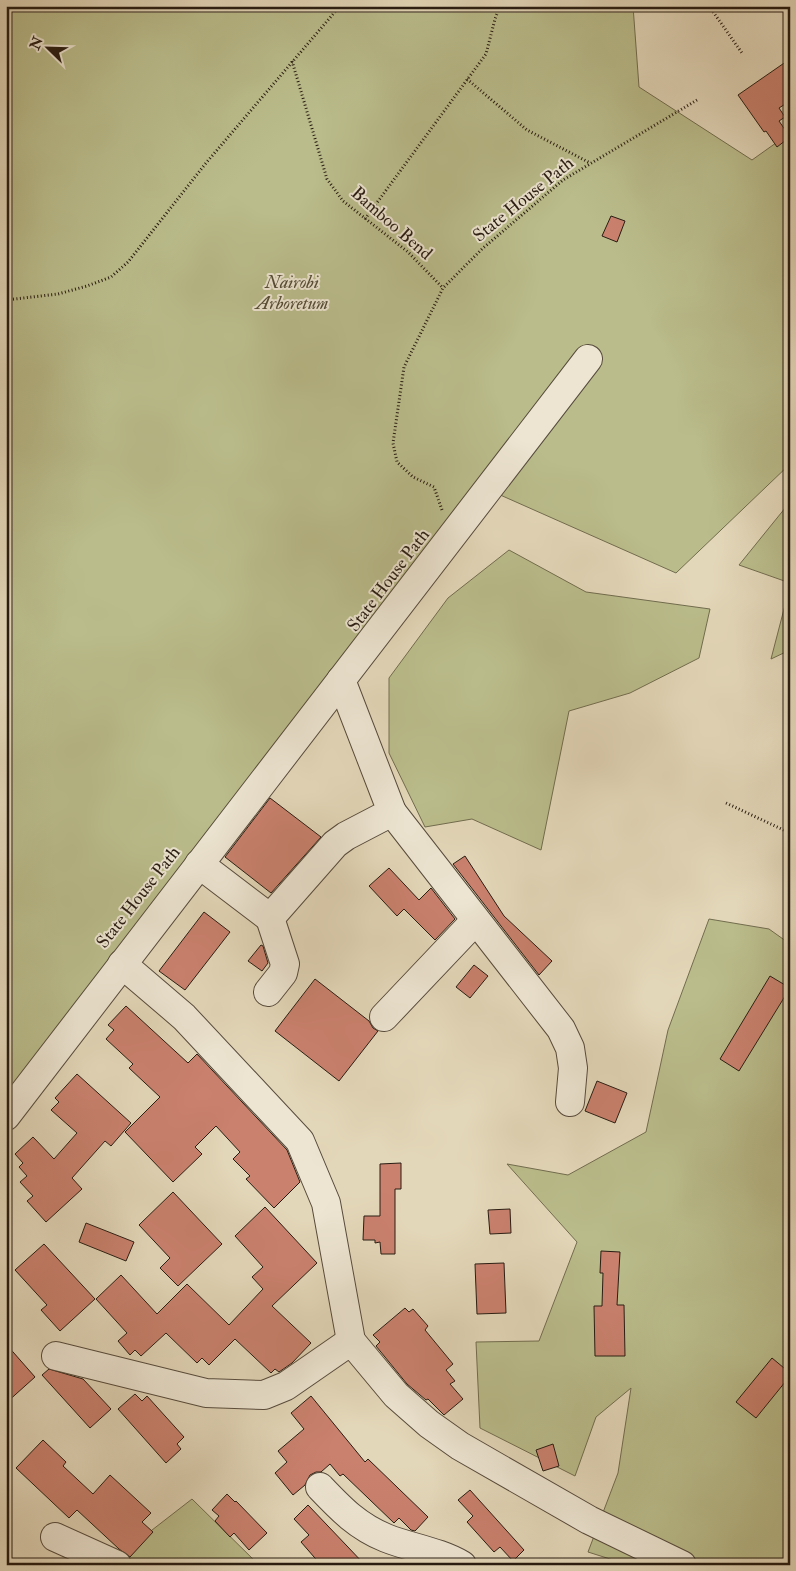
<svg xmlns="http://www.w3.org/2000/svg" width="796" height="1571" font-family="'IM FELL Double Pica',serif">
<rect width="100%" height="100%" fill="#e3d7b9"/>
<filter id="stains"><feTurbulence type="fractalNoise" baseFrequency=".004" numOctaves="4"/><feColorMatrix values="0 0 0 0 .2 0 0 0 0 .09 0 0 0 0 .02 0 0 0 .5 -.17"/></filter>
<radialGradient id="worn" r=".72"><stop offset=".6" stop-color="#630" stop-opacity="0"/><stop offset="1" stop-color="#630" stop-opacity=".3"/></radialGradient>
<!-- green -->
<g fill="#babc8b" stroke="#716c4e">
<polygon points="6,6 633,6 639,87 752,160 790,133 790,464 676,573 498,494 6,1109"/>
<polygon points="790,502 790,583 739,565"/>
<polygon points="509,550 586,592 710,609 699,658 630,693 569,711 541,850 472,819 425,827 389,753 389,678 448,598"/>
<polygon points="790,586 790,650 771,659"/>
<polygon points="709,919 769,929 790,944 790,1565 629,1565 588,1552 618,1473 631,1388 596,1417 575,1476 480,1428 476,1342 539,1341 577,1242 507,1164 568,1175 646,1132 668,1030"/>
<polygon points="192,1499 259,1565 107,1565"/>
</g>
<!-- building -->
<g fill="#ca816e" stroke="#281c12">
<polygon points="790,59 790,101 779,108 785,117 779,121 790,137 777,147 766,131 764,132 738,95"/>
<polygon points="611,216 625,221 617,242 602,236"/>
<polygon points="270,798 321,837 271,893 225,857"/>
<polygon points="465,856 504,916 552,961 539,975 453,864"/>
<polygon points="389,868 419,900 431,888 455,919 435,940 404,909 397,916 369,886"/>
<polygon points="204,912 230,932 185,990 159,971"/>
<polygon points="261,945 263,946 268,963 262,971 248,961"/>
<polygon points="474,965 488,976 470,998 456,987"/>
<polygon points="770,976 790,988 739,1071 720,1059"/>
<polygon points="315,979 369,1021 373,1028 378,1031 339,1081 275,1031"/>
<polygon points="126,1006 188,1063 197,1054 287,1150 300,1182 274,1208 246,1179 250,1176 233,1159 240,1152 216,1126 195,1147 202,1154 173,1182 125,1132 160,1097 129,1068 133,1064 106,1039 114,1030 108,1025"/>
<polygon points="77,1074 131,1123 111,1146 105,1141 72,1178 82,1189 46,1222 27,1201 33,1196 20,1182 27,1176 19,1167 23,1163 15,1154 33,1137 54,1159 77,1133 51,1110 59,1102 55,1098"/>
<polygon points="597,1081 627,1093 615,1123 585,1111"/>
<polygon points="401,1163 401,1189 395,1189 395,1254 381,1254 380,1242 375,1243 375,1240 363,1240 364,1216 380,1216 380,1164"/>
<polygon points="173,1192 222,1244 178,1286 160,1268 170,1258 139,1225"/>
<polygon points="265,1207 317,1263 272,1306 311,1343 292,1363 279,1372 275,1369 271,1373 235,1339 209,1365 202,1358 197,1363 166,1333 141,1356 135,1350 130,1355 118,1341 127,1333 96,1299 121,1275 157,1314 187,1284 229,1325 263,1289 252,1277 263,1267 235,1236"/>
<polygon points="510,1209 511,1233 490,1234 488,1210"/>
<polygon points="86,1223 134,1242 126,1261 79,1242"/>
<polygon points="44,1244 95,1299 60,1331 41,1310 47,1305 15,1270"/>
<polygon points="601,1251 620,1252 617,1305 624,1305 625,1356 595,1356 594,1306 602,1306 603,1273 600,1273"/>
<polygon points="504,1263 506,1313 477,1314 475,1264"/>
<polygon points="405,1308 409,1312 413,1309 428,1326 425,1330 453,1364 446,1370 455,1381 450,1384 463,1399 444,1415 428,1399 426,1400 407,1384 376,1346 380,1342 373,1335"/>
<polygon points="6,1344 35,1377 6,1403"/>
<polygon points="772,1358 790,1373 790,1376 756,1418 736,1402"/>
<polygon points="49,1369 83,1379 111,1409 90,1428 42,1375"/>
<polygon points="135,1394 142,1401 147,1396 184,1437 177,1444 181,1449 166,1463 118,1409"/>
<polygon points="311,1396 365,1462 368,1459 428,1517 415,1531 411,1530 399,1518 394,1523 343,1474 340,1476 330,1464 321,1472 316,1472 310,1475 305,1485 293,1495 275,1473 287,1462 278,1451 304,1429 291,1413"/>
<polygon points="43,1440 66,1462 63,1466 93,1494 110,1475 151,1513 142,1522 153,1532 130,1557 119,1549 77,1510 69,1518 16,1468"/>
<polygon points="553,1444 559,1466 543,1471 536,1450"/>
<polygon points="470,1490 524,1550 513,1561 500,1547 494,1552 467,1522 473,1516 458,1500"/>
<polygon points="227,1494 235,1502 236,1501 267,1533 249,1550 234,1533 230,1537 215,1521 219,1516 212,1510"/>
<polygon points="308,1505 347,1546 365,1565 321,1565 301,1542 309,1535 294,1519"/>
</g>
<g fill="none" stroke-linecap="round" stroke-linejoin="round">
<defs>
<g id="minor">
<polyline points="392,812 561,1029 570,1048 573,1068 570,1102"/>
<polyline points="199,864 270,918 335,844 346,836 392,812 341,680"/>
<polyline points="122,964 184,1017 300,1141 326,1203 351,1341"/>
<polyline points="268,992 283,973 285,964 270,918"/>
<polyline points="384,1017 475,921"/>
<polyline points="6,1116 588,359"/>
<polyline points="56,1356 206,1393 264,1395 286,1386 351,1341 396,1395 429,1424 460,1446 589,1520 682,1565"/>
<path d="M320 1487C341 1509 357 1526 386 1538 411 1548 438 1551 462 1565"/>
<polyline points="55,1537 117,1565"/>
</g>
</defs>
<!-- minor casing -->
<use href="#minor" stroke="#574b3c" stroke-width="30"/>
<!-- path -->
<g stroke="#281c12" stroke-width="3" stroke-dasharray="1 2.5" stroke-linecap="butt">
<polyline points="709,6 742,53"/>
<polyline points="292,61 327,179 343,201 408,252 443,288"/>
<polyline points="467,79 527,130 590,163"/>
<polyline points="365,219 486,54 495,19 500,6"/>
<polyline points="6,300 58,294 87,286 111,277 128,262 206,163 340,6"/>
<polyline points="442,510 434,487 413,477 397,462 393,443 404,367 443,288 482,249 563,180 697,100"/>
<polyline points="726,803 790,833"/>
</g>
<!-- minor -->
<use href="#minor" stroke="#ede5d2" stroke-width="28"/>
</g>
<g text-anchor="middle" stroke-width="4" stroke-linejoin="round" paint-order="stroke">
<!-- street labels -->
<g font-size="18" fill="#281c12" stroke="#ede5d2">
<text transform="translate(523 199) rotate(-39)" y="6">State House Path</text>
<text transform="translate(392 223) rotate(41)" y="6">Bamboo Bend</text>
<text transform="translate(388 580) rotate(-53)" y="6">State House Path</text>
<text transform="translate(138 897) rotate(-52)" y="6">State House Path</text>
</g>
<!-- park labels -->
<g font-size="18" font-style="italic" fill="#544c36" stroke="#ede5d2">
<text x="292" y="288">Nairobi<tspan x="292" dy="21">Arboretum</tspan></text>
</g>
</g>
<!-- margin -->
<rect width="796" height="1571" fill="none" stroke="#e3d7b9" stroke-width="25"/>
<rect x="8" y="8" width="781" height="1556" fill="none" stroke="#281c12" stroke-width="2.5"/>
<rect x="12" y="12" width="771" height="1546" fill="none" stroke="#281c12"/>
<!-- north arrow -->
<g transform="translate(48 48) rotate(293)" stroke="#ede5d2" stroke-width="4" paint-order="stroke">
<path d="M0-4L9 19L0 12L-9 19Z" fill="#281c12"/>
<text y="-8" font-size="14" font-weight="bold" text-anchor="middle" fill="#281c12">N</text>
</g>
<rect width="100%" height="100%" filter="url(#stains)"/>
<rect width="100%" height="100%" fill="url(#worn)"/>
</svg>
